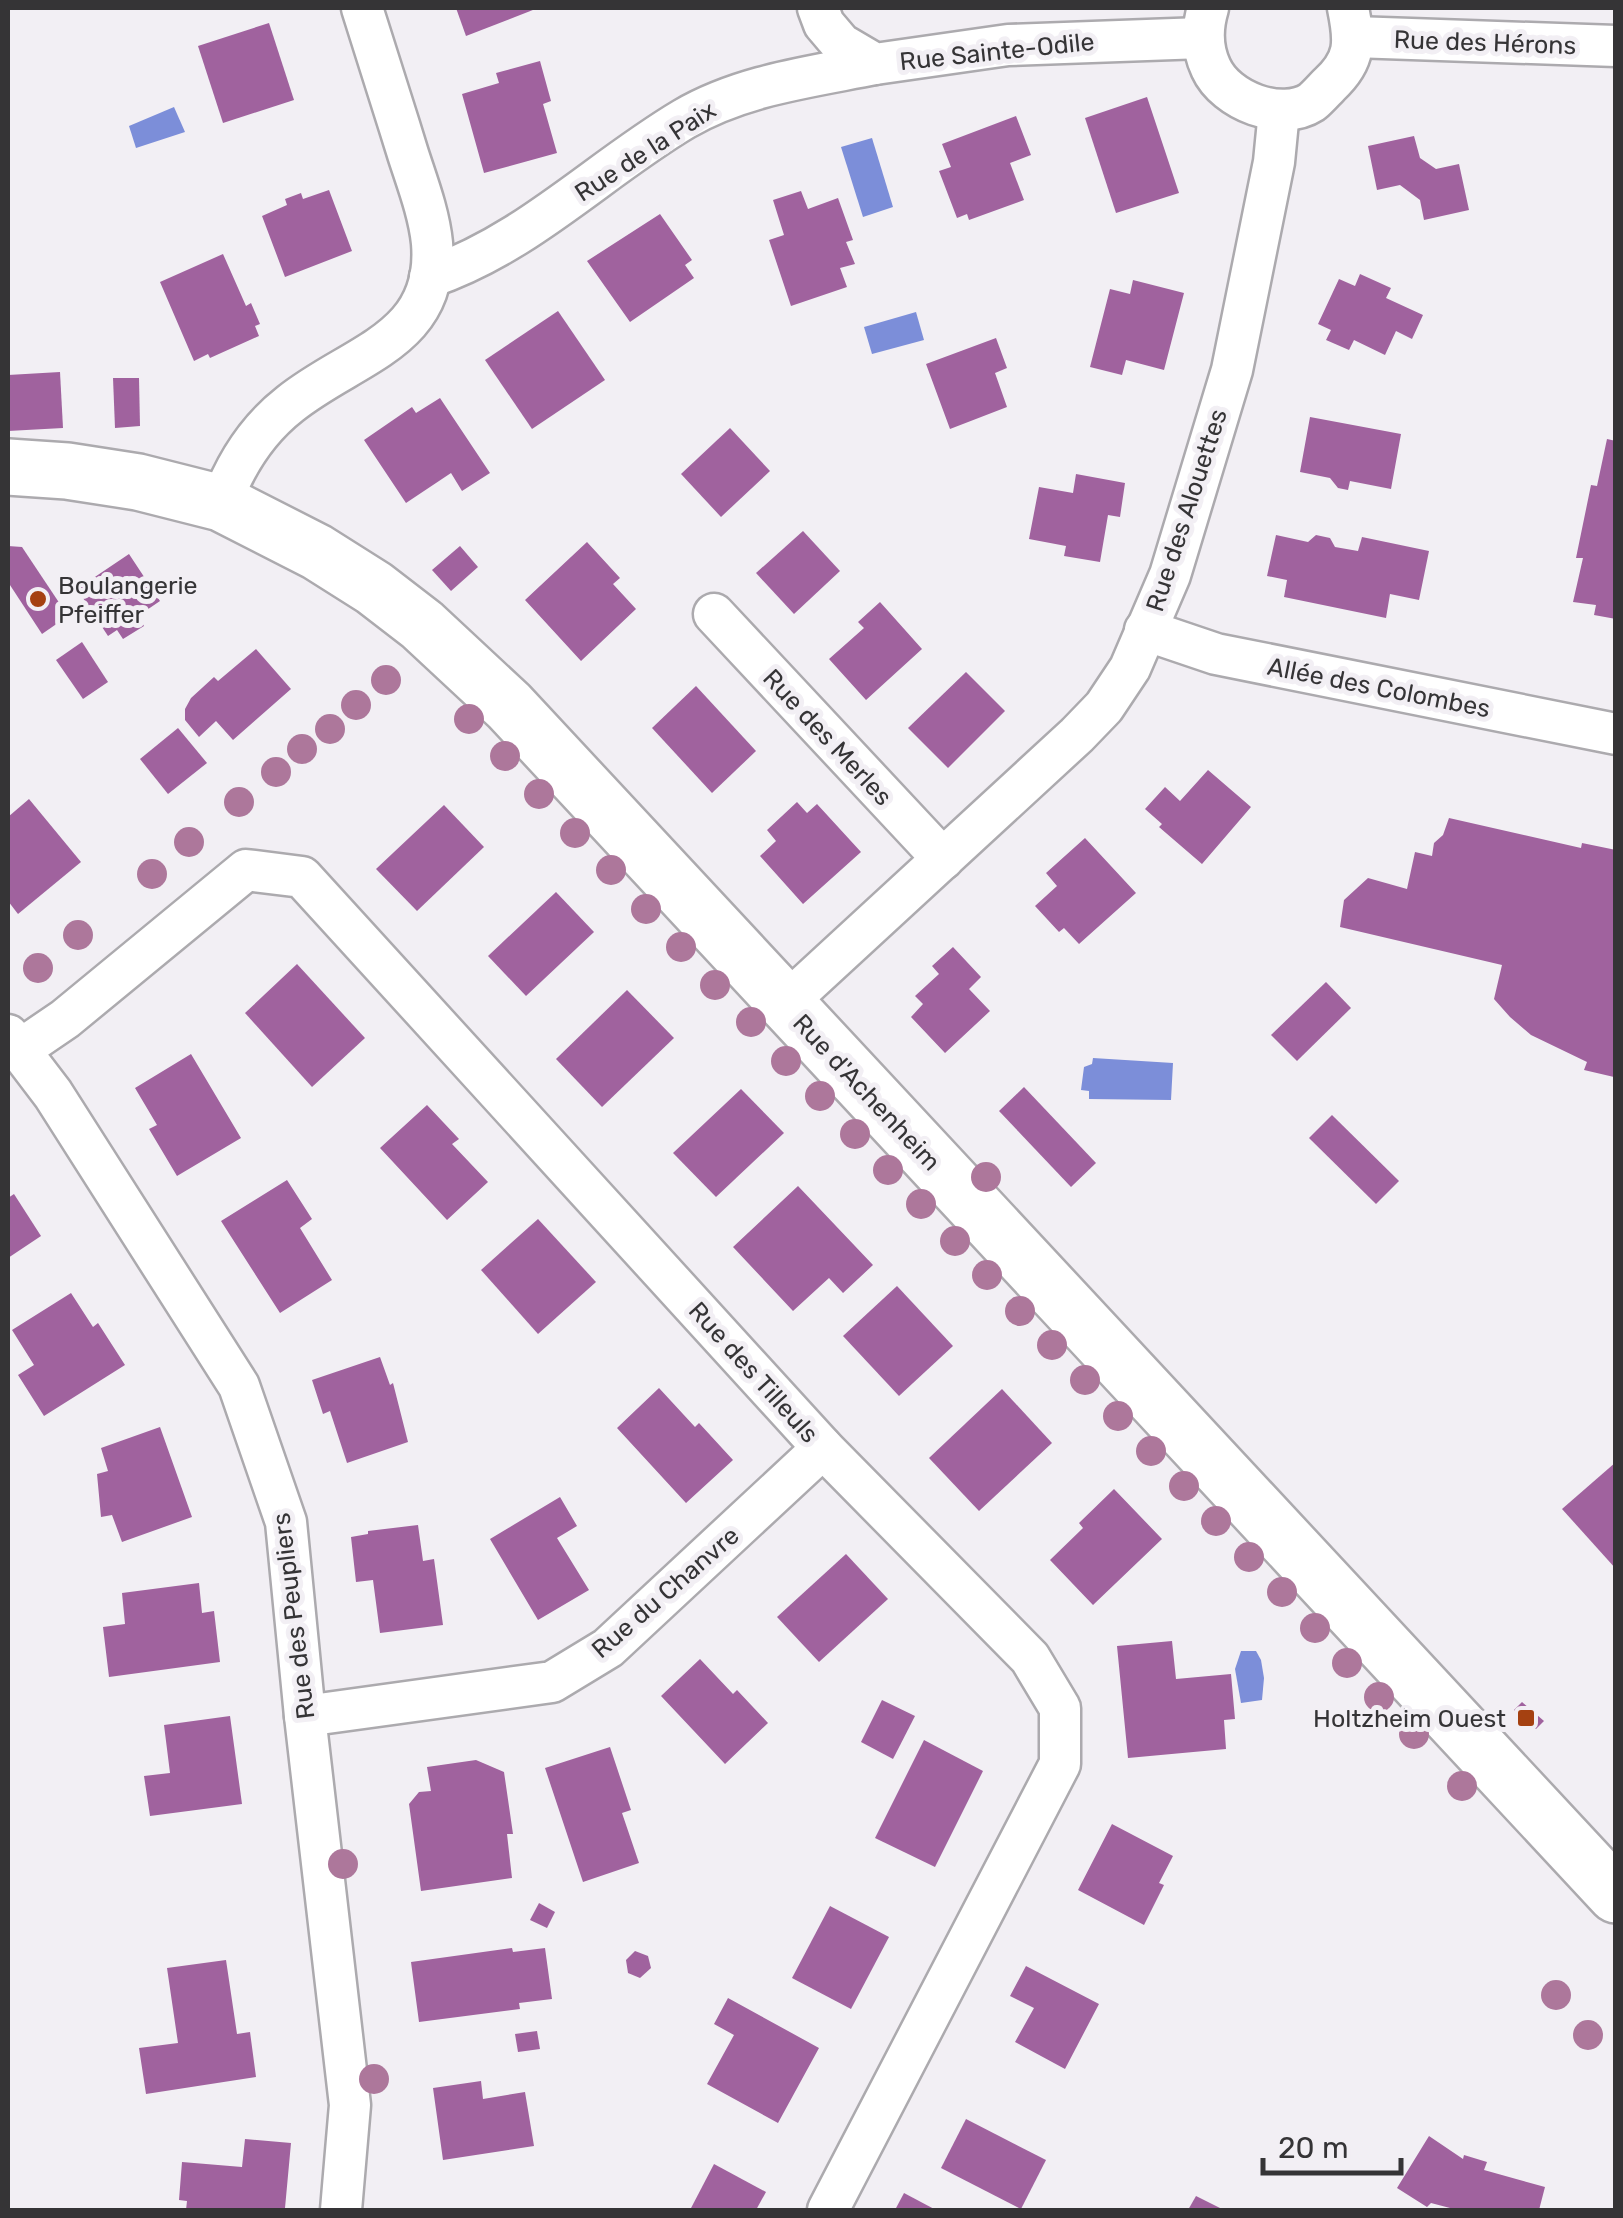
<svg xmlns="http://www.w3.org/2000/svg" width="1623" height="2218" font-family="Rubik,sans-serif">
<rect width="100%" height="100%" fill="#f2eff4"/>
<!-- water -->
<g fill="#7c8ed9">
<polygon points="174,107 185,132 136,148 129,126"/>
<polygon points="872,138 893,207 863,217 841,147"/>
<polygon points="916,312 924,340 872,354 864,327"/>
<polygon points="1093,1058 1173,1063 1171,1100 1089,1099 1089,1091 1081,1090 1084,1067 1092,1064"/>
<polygon points="1241,1651 1256,1651 1261,1660 1264,1678 1262,1700 1241,1703 1235,1669"/>
</g>
<!-- building -->
<g fill="#a0629e">
<polygon points="456,8 538,8 466,36"/>
<polygon points="269,23 294,100 223,123 198,46"/>
<polygon points="540,61 551,101 543,104 557,153 484,173 462,94 499,83 496,73"/>
<polygon points="1147,97 1179,193 1116,213 1085,118"/>
<polygon points="1016,116 1031,155 1010,163 1024,200 969,220 967,214 957,218 939,171 951,167 942,144"/>
<polygon points="1414,136 1420,158 1436,169 1459,164 1469,210 1424,220 1420,200 1400,185 1377,190 1368,146"/>
<polygon points="329,190 352,251 285,277 262,216 287,205 285,199 301,193 303,199"/>
<polygon points="801,191 808,209 838,198 853,240 846,242 855,264 840,268 847,287 791,306 769,240 784,235 773,200"/>
<polygon points="660,214 692,260 685,265 694,278 630,322 587,261"/>
<polygon points="223,254 246,306 251,303 260,324 255,326 259,336 210,358 208,354 194,361 160,282"/>
<polygon points="1360,274 1391,288 1386,298 1423,315 1412,339 1396,331 1385,355 1354,340 1349,350 1326,340 1331,330 1318,324 1339,279 1355,286"/>
<polygon points="1133,280 1184,293 1164,370 1126,360 1122,375 1090,367 1110,289 1130,294"/>
<polygon points="558,311 605,380 532,429 485,360"/>
<polygon points="996,338 1007,368 995,373 1007,407 950,429 926,364"/>
<polygon points="60,372 63,428 8,431 8,375"/>
<polygon points="113,378 139,378 140,426 115,428"/>
<polygon points="440,398 490,473 462,491 451,473 406,503 364,440 412,407 416,413"/>
<polygon points="1310,417 1401,434 1391,489 1350,481 1348,490 1338,488 1330,478 1300,472"/>
<polygon points="730,428 770,471 721,517 681,474"/>
<polygon points="1607,439 1616,441 1616,619 1594,615 1596,605 1573,602 1583,558 1576,558 1591,485 1597,486"/>
<polygon points="1076,474 1125,483 1120,517 1108,515 1100,562 1064,556 1066,546 1029,539 1039,487 1073,493"/>
<polygon points="803,531 840,571 794,614 756,573"/>
<polygon points="1276,535 1308,542 1316,535 1330,538 1335,547 1358,551 1362,537 1429,551 1419,600 1390,594 1386,618 1284,597 1287,580 1267,576"/>
<polygon points="587,542 620,578 613,584 636,609 581,661 525,600"/>
<polygon points="8,546 22,547 68,616 42,634 8,582"/>
<polygon points="460,546 478,567 451,591 432,570"/>
<polygon points="129,554 160,601 138,616 144,626 123,639 117,630 108,636 77,589"/>
<polygon points="880,602 922,649 866,700 829,659 864,628 858,622"/>
<polygon points="82,642 108,682 83,699 56,660"/>
<polygon points="256,649 291,689 233,740 216,721 199,737 185,720 185,709 191,698 214,677 218,681"/>
<polygon points="966,672 1005,711 948,768 908,728"/>
<polygon points="696,686 756,751 712,793 652,728"/>
<polygon points="178,728 207,763 168,794 140,759"/>
<polygon points="1208,770 1251,807 1202,864 1159,827 1162,824 1145,809 1165,787 1180,801"/>
<polygon points="29,799 81,862 18,914 8,901 8,817"/>
<polygon points="797,802 807,813 817,804 861,852 803,904 760,856 776,841 767,830"/>
<polygon points="444,805 484,847 417,911 376,869"/>
<polygon points="1449,818 1581,848 1582,843 1616,850 1614,1077 1584,1070 1587,1062 1531,1035 1510,1017 1494,999 1502,965 1340,927 1344,900 1368,878 1407,889 1415,852 1432,856 1434,843 1443,835"/>
<polygon points="1085,838 1136,893 1079,944 1064,928 1059,932 1035,906 1057,886 1046,873"/>
<polygon points="556,892 594,932 526,996 488,956"/>
<polygon points="953,947 981,977 969,989 990,1011 945,1053 911,1017 923,1004 915,996 939,974 932,966"/>
<polygon points="297,964 365,1038 312,1087 245,1013"/>
<polygon points="1326,982 1351,1008 1297,1061 1271,1035"/>
<polygon points="627,990 674,1038 602,1107 556,1059"/>
<polygon points="191,1054 241,1138 177,1176 149,1129 157,1125 135,1088"/>
<polygon points="1024,1087 1096,1163 1071,1187 999,1111"/>
<polygon points="741,1089 784,1133 716,1197 673,1153"/>
<polygon points="427,1105 459,1139 452,1144 488,1182 447,1220 380,1148"/>
<polygon points="1332,1115 1399,1181 1376,1204 1309,1138"/>
<polygon points="287,1180 312,1219 300,1228 332,1280 280,1313 221,1221"/>
<polygon points="798,1186 873,1265 843,1293 829,1278 793,1311 733,1247"/>
<polygon points="14,1194 41,1236 8,1258 8,1198"/>
<polygon points="538,1219 596,1282 538,1334 481,1270"/>
<polygon points="897,1286 953,1346 899,1396 843,1336"/>
<polygon points="71,1293 93,1327 98,1323 125,1365 44,1416 18,1375 34,1365 12,1330"/>
<polygon points="380,1357 390,1385 393,1383 408,1442 347,1463 330,1411 323,1414 312,1380"/>
<polygon points="659,1388 695,1427 699,1423 733,1460 686,1503 617,1428"/>
<polygon points="1002,1389 1052,1443 979,1511 929,1458"/>
<polygon points="160,1427 192,1517 122,1542 112,1515 101,1517 97,1474 108,1471 101,1448"/>
<polygon points="1616,1462 1616,1569 1562,1509"/>
<polygon points="1114,1489 1162,1539 1093,1605 1050,1560 1083,1528 1079,1523"/>
<polygon points="560,1497 577,1526 557,1538 589,1590 538,1620 490,1539"/>
<polygon points="418,1525 423,1561 434,1559 443,1625 380,1633 373,1580 356,1582 351,1537 368,1534 368,1531"/>
<polygon points="846,1554 888,1599 819,1662 777,1617"/>
<polygon points="199,1583 202,1613 214,1611 220,1662 109,1677 103,1627 125,1624 122,1593"/>
<polygon points="1172,1641 1176,1679 1231,1674 1235,1719 1224,1720 1226,1749 1128,1758 1117,1646"/>
<polygon points="700,1659 733,1694 737,1690 768,1723 725,1764 661,1696"/>
<polygon points="882,1700 915,1716 893,1759 861,1742"/>
<polygon points="1522,1702 1544,1721 1536,1729 1514,1710"/>
<polygon points="230,1716 242,1804 150,1816 144,1776 170,1773 164,1725"/>
<polygon points="924,1740 983,1771 935,1867 875,1838"/>
<polygon points="610,1747 631,1810 622,1813 639,1863 583,1882 545,1768"/>
<polygon points="476,1760 504,1772 513,1834 507,1834 512,1878 421,1891 409,1804 419,1792 431,1791 427,1767"/>
<polygon points="1112,1824 1173,1856 1159,1883 1164,1885 1144,1925 1078,1890"/>
<polygon points="539,1903 555,1912 547,1928 530,1920"/>
<polygon points="830,1906 889,1937 851,2009 792,1978"/>
<polygon points="512,1948 513,1952 545,1948 552,1999 519,2003 520,2009 419,2022 411,1962"/>
<polygon points="635,1951 648,1956 651,1968 640,1978 628,1973 626,1960"/>
<polygon points="226,1960 237,2034 250,2032 256,2077 146,2094 139,2048 178,2043 167,1968"/>
<polygon points="1026,1966 1099,2004 1065,2069 1015,2042 1034,2008 1010,1996"/>
<polygon points="728,1998 819,2048 778,2123 707,2084 734,2035 714,2024"/>
<polygon points="537,2031 540,2049 518,2052 515,2034"/>
<polygon points="481,2081 483,2099 525,2092 534,2146 443,2160 433,2088"/>
<polygon points="966,2119 1046,2160 1021,2209 941,2168"/>
<polygon points="1429,2136 1463,2159 1464,2155 1487,2162 1484,2170 1545,2187 1539,2210 1449,2210 1450,2208 1431,2203 1427,2207 1397,2188"/>
<polygon points="245,2139 291,2143 285,2208 186,2210 187,2201 179,2200 182,2162 242,2167"/>
<polygon points="714,2164 766,2192 756,2210 690,2210"/>
<polygon points="904,2193 936,2210 895,2210"/>
<polygon points="1196,2196 1224,2210 1188,2210"/>
</g>
<g fill="none" stroke-linecap="round" stroke-linejoin="round">
<defs>
<g id="street">
<polyline points="818,8 824,24 841,44 875,64 1008,45 1202,38"/>
<path d="M1208 8C1202 28 1202 49 1211 68 1226 101 1281 122 1312 102 1318 97 1324 90 1329 85 1356 60 1355 42 1348 8"/>
<polyline points="1354,37 1616,46"/>
<path d="M430 277C527 244 598 170 684 119 742 85 810 77 875 64"/>
<path d="M221 503C235 465 258 429 290 404 352 354 440 341 432 243 429 213 417 182 408 154 393 105 377 56 362 8"/>
<polyline points="714,614 943,859"/>
<polyline points="1145,630 1216,654 1616,734"/>
<polyline points="785,1004 1077,735 1104,707 1130,668 1170,575 1232,370 1274,162 1279,111"/>
<polyline points="8,1035 53,1094 239,1386 286,1522 305,1716 350,2105 341,2210"/>
<polyline points="21,1049 65,1019 246,870 302,877 823,1448 1030,1658 1060,1708 1060,1764 828,2210"/>
<polyline points="305,1716 552,1682 608,1648 823,1448"/>
</g>
<polyline id="secondary" points="8,467 67,471 138,482 221,503 317,552 374,588 422,625 509,706 1616,1895"/>
</defs>
<!-- street casing -->
<use href="#street" stroke="#acaaae" stroke-width="45"/>
<!-- secondary casing -->
<use href="#secondary" stroke="#acaaae" stroke-width="60"/>
<!-- street -->
<use href="#street" stroke="#fff" stroke-width="40"/>
<!-- secondary -->
<use href="#secondary" stroke="#fff" stroke-width="55"/>
</g>
<!-- trees -->
<g fill="#ad779b">
<circle cx="386" cy="680" r="15"/>
<circle cx="356" cy="705" r="15"/>
<circle cx="469" cy="719" r="15"/>
<circle cx="330" cy="729" r="15"/>
<circle cx="302" cy="749" r="15"/>
<circle cx="505" cy="756" r="15"/>
<circle cx="276" cy="772" r="15"/>
<circle cx="539" cy="794" r="15"/>
<circle cx="239" cy="802" r="15"/>
<circle cx="575" cy="833" r="15"/>
<circle cx="189" cy="842" r="15"/>
<circle cx="611" cy="870" r="15"/>
<circle cx="152" cy="874" r="15"/>
<circle cx="646" cy="909" r="15"/>
<circle cx="78" cy="935" r="15"/>
<circle cx="681" cy="947" r="15"/>
<circle cx="38" cy="968" r="15"/>
<circle cx="715" cy="985" r="15"/>
<circle cx="751" cy="1022" r="15"/>
<circle cx="786" cy="1061" r="15"/>
<circle cx="820" cy="1096" r="15"/>
<circle cx="855" cy="1134" r="15"/>
<circle cx="888" cy="1170" r="15"/>
<circle cx="986" cy="1177" r="15"/>
<circle cx="921" cy="1204" r="15"/>
<circle cx="955" cy="1241" r="15"/>
<circle cx="987" cy="1275" r="15"/>
<circle cx="1020" cy="1311" r="15"/>
<circle cx="1052" cy="1345" r="15"/>
<circle cx="1085" cy="1380" r="15"/>
<circle cx="1118" cy="1416" r="15"/>
<circle cx="1151" cy="1451" r="15"/>
<circle cx="1184" cy="1486" r="15"/>
<circle cx="1216" cy="1521" r="15"/>
<circle cx="1249" cy="1557" r="15"/>
<circle cx="1282" cy="1592" r="15"/>
<circle cx="1315" cy="1628" r="15"/>
<circle cx="1347" cy="1663" r="15"/>
<circle cx="1379" cy="1697" r="15"/>
<circle cx="1414" cy="1734" r="15"/>
<circle cx="1462" cy="1786" r="15"/>
<circle cx="343" cy="1864" r="15"/>
<circle cx="1556" cy="1995" r="15"/>
<circle cx="1588" cy="2035" r="15"/>
<circle cx="374" cy="2079" r="15"/>
</g>
<!-- markers -->
<g fill="#a54111" stroke="#f2eff4" stroke-width="4">
<circle cx="38" cy="599" r="10"/>
<rect x="1516" y="1708" width="20" height="20" rx="5"/>
</g>
<g text-anchor="middle" stroke-width="10" stroke-linejoin="round" paint-order="stroke">
<!-- street labels -->
<g font-size="25" fill="#353436" stroke="#f2eff4">
<text transform="translate(1485 42) rotate(2)" y="9">Rue des Hérons</text>
<text transform="translate(997 51) rotate(-6)" y="9">Rue Sainte-Odile</text>
<text transform="translate(645 151) rotate(-33)" y="9">Rue de la Paix</text>
<text transform="translate(1186 510) rotate(-72)" y="9">Rue des Alouettes</text>
<text transform="translate(1379 687) rotate(11)" y="9">Allée des Colombes</text>
<text transform="translate(828 737) rotate(47)" y="9">Rue des Merles</text>
<text transform="translate(867 1092) rotate(47)" y="9">Rue d'Achenheim</text>
<text transform="translate(754 1372) rotate(48)" y="9">Rue des Tilleuls</text>
<text transform="translate(665 1592) rotate(-41)" y="9">Rue du Chanvre</text>
<text transform="translate(293 1616) rotate(-97)" y="9">Rue des Peupliers</text>
</g>
<!-- poi labels -->
<g font-size="25" fill="#353436" stroke="#f2eff4" text-anchor="start">
<text x="58" y="594">Boulangerie<tspan x="58" dy="29">Pfeiffer</tspan></text>
<text x="1506" y="1727" text-anchor="end">Holtzheim Ouest</text>
</g>
</g>
<!-- border -->
<rect width="1623" height="2218" fill="none" stroke="#353436" stroke-width="20"/>
<!-- scale -->
<path d="M1263 2158v15h138v-15" fill="none" stroke="#353436" stroke-width="5"/>
<text x="1278" y="2158" font-size="30" fill="#353436" stroke="#f2eff4" stroke-width="8" paint-order="stroke">20 m</text>
</svg>
